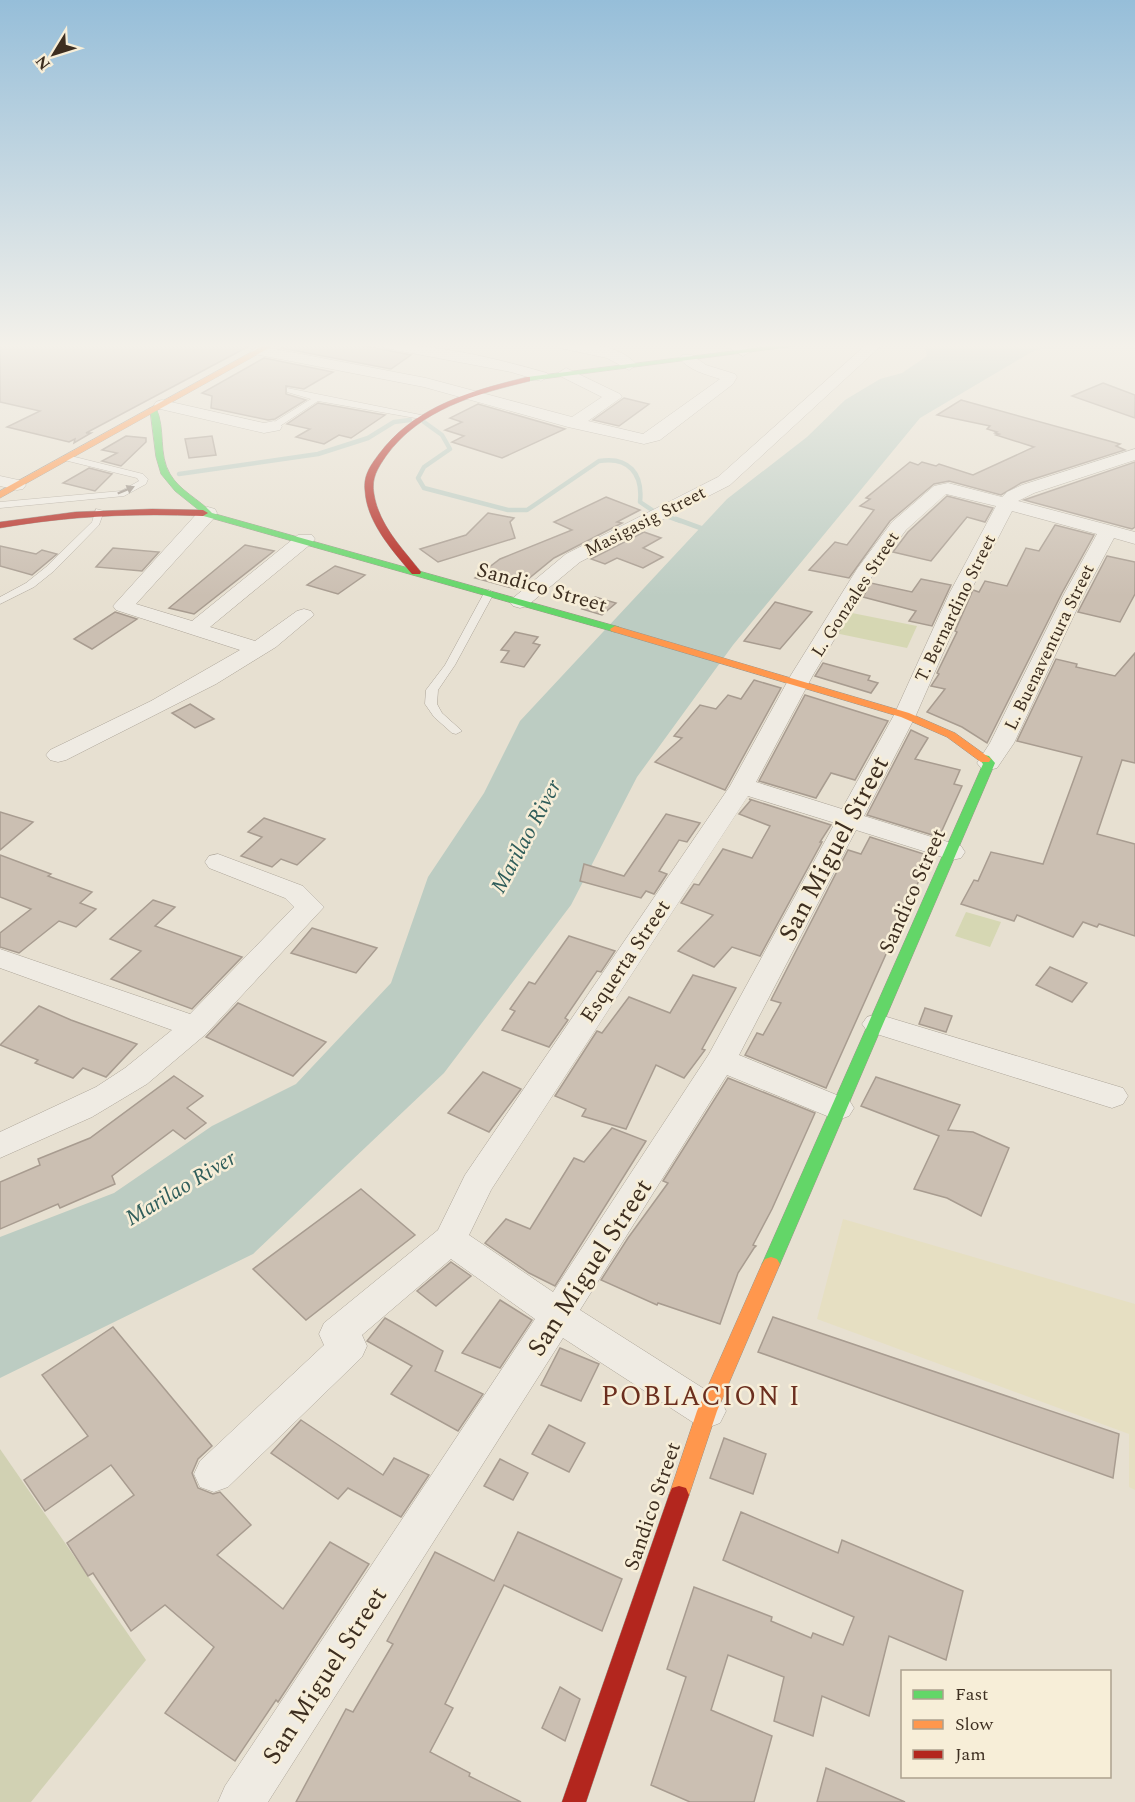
<svg xmlns="http://www.w3.org/2000/svg" width="1135" height="1802" font-family="Spectral,serif">
<rect width="100%" height="100%" fill="#e7e0d1"/>
<!-- farmland -->
<polygon fill="#e6dfc2" points="843,1219 1135,1304 1135,1490 1129,1487 1129,1434 817,1319"/>
<!-- green -->
<g fill="#d6d7b3">
<polygon points="847,612 917,626 907,648 835,633"/>
<polygon points="966,912 1001,922 990,947 955,936"/>
</g>
<!-- cemetery -->
<polygon fill="#d1d1b3" points="0,1449 146,1660 31,1802 0,1802"/>
<!-- water -->
<polygon fill="#bcccc2" points="924,344 1081,344 1035,350 920,418 733,645 637,777 571,905 444,1073 253,1254 0,1378 0,1237 114,1193 212,1126 296,1084 391,983 428,877 484,793 520,721 727,499 807,437 845,400 880,379 902,373 927,356"/>
<g fill="none" stroke-linecap="round" stroke-linejoin="round">
<!-- stream-far1 -->
<g stroke="#bcccc2" stroke-width="4.5">
<path d="M424 422 442 435 450 449 424 467 418 478 424 488 508 510H527L599 461C629 456 643 474 640 502L655 512"/>
<polyline points="179,474 318,454 368,438 394,422 410,420"/>
<polyline points="666,516 680,521"/>
</g>
<!-- stream -->
<polyline stroke="#bcccc2" stroke-width="5" points="676,519 706,530"/>
</g>
<!-- building -->
<g fill="#cbbfb2" stroke="#a89c90" stroke-width="1.5">
<polygon points="0,344 253,344 86,433 91,433 74,443 75,439 69,442 7,427 40,411 0,402"/>
<polygon points="283,344 355,344 411,355 391,369 281,348"/>
<polygon points="264,358 333,372 304,389 286,386 286,394 306,400 275,419 268,420 211,408 212,396 202,393"/>
<polygon points="1103,383 1135,395 1135,418 1072,396"/>
<polygon points="624,398 649,404 619,426 593,420"/>
<polygon points="961,400 1120,444 1116,446 1125,450 1021,483 1001,495 949,481 934,484 890,521 849,578 809,570 835,542 847,545 874,510 860,506 870,499 866,498 910,462 918,465 922,462 936,466 939,464 973,475 1034,447 996,435 999,434 995,433 997,432 987,429 990,426 937,415"/>
<polygon points="318,403 379,414 385,415 351,438 339,435 324,444 296,437 310,429 287,424"/>
<polygon points="478,404 565,429 502,458 452,442 464,436 445,430 462,422 450,418"/>
<polygon points="126,436 146,438 146,442 121,466 102,461 117,453 102,450"/>
<polygon points="212,436 216,455 189,458 185,439"/>
<polygon points="1135,462 1135,527 1132,529 1024,500"/>
<polygon points="89,468 112,474 95,491 63,483"/>
<polygon points="947,496 993,508 985,522 967,517 931,561 893,552 908,532"/>
<polygon points="606,497 640,510 617,522 622,523 554,558 516,589 475,578 500,559 572,530 554,522"/>
<polygon points="488,513 514,518 510,522 515,538 438,562 420,549 466,535"/>
<polygon points="1055,525 1094,535 1062,593 987,743 962,727 927,712 945,689 931,686 939,674 937,673 957,632 955,631 973,590 979,592 985,581 1007,586 1026,548 1039,551"/>
<polygon points="644,532 661,538 643,548 663,557 643,568 617,558 605,564 591,559"/>
<polygon points="245,545 274,551 194,614 169,608"/>
<polygon points="0,546 36,554 42,550 57,554 32,575 0,566"/>
<polygon points="113,548 159,552 142,571 96,567"/>
<polygon points="1107,556 1135,562 1135,594 1120,622 1078,612"/>
<polygon points="335,566 365,575 338,594 307,585"/>
<polygon points="921,579 951,585 932,626 909,621 916,611 863,597 871,583 912,592"/>
<polygon points="595,597 616,603 602,615 582,609"/>
<polygon points="775,602 812,612 780,649 744,641"/>
<polygon points="115,612 137,619 92,649 74,639"/>
<polygon points="515,632 538,637 533,643 540,645 524,667 501,662 509,651 501,650"/>
<polygon points="1135,653 1135,763 1122,760 1097,834 1135,844 1135,936 1099,924 1097,927 1083,922 1073,937 1017,915 1014,921 961,904 974,880 978,881 991,852 1043,864 1082,757 1017,741 1056,659 1077,664 1076,667 1115,676"/>
<polygon points="823,663 870,676 868,680 878,683 871,693 815,676"/>
<polygon points="754,680 781,688 725,790 655,762 682,738 674,736 700,705 716,709 728,695 741,699"/>
<polygon points="805,695 888,721 855,780 831,773 816,798 759,781"/>
<polygon points="190,704 214,719 195,728 172,713"/>
<polygon points="911,730 928,738 915,759 960,770 954,784 962,786 939,837 867,815"/>
<polygon points="749,799 831,825 820,842 822,842 760,956 732,947 714,967 678,951 713,915 681,903 694,884 699,885 723,849 752,858 770,826 739,814 751,800"/>
<polygon points="0,812 33,822 0,850"/>
<polygon points="666,814 700,823 687,842 679,840 659,871 667,874 654,894 646,891 641,898 580,881 584,864 624,876"/>
<polygon points="264,818 325,839 297,865 281,859 272,867 241,856 262,837 248,832"/>
<polygon points="870,837 930,856 826,1088 745,1055 757,1033 763,1035 781,1003 771,1000 848,850 861,854"/>
<polygon points="0,855 51,874 48,876 92,892 80,903 96,909 76,927 59,921 19,953 0,947 0,933 31,909 0,897"/>
<polygon points="153,900 175,907 155,926 242,957 192,1009 111,979 141,951 110,939"/>
<polygon points="312,928 377,948 356,973 291,953"/>
<polygon points="569,936 615,951 601,972 597,971 565,1018 568,1020 549,1047 502,1030 515,1011 510,1009 529,982 535,984"/>
<polygon points="1050,967 1087,983 1072,1002 1036,985"/>
<polygon points="693,975 736,988 702,1049 705,1050 684,1078 656,1065 626,1129 582,1116 586,1109 555,1096 597,1031 602,1033 629,997 670,1013"/>
<polygon points="238,1003 326,1042 293,1076 206,1037"/>
<polygon points="39,1006 71,1020 137,1044 106,1077 83,1068 73,1078 35,1063 38,1060 0,1045"/>
<polygon points="925,1008 952,1016 946,1032 919,1024"/>
<polygon points="483,1072 521,1089 489,1132 448,1113"/>
<polygon points="174,1076 203,1096 187,1108 206,1123 185,1139 173,1130 112,1176 115,1184 60,1208 58,1204 0,1229 0,1182 40,1165 38,1159 90,1138"/>
<polygon points="876,1077 960,1105 948,1130 973,1132 1009,1148 981,1216 947,1198 914,1189 939,1136 861,1106"/>
<polygon points="728,1078 815,1113 772,1209 753,1245 756,1246 754,1248 738,1273 720,1324 658,1303 657,1305 601,1280 628,1238 668,1183 663,1181"/>
<polygon points="612,1128 646,1141 555,1286 529,1273 485,1243 506,1219 530,1229 574,1158 584,1162"/>
<polygon points="361,1189 415,1235 306,1320 253,1269"/>
<polygon points="451,1262 471,1276 436,1306 417,1291"/>
<polygon points="500,1300 532,1320 500,1368 462,1353"/>
<polygon points="773,1317 1119,1434 1113,1478 758,1352"/>
<polygon points="385,1318 443,1351 435,1371 483,1394 458,1431 391,1394 412,1366 367,1341"/>
<polygon points="113,1327 212,1446 198,1459 192,1473 198,1488 213,1494 220,1492 251,1525 217,1555 283,1609 330,1542 369,1564 278,1702 276,1700 235,1761 165,1713 214,1647 165,1605 131,1631 93,1573 88,1576 67,1543 134,1495 111,1465 45,1511 24,1480 88,1436 42,1375"/>
<polygon points="560,1348 599,1364 581,1401 541,1385"/>
<polygon points="301,1420 383,1475 394,1458 429,1475 401,1517 348,1488 338,1499 271,1453"/>
<polygon points="549,1425 585,1443 569,1472 532,1454"/>
<polygon points="724,1438 766,1454 753,1494 710,1478"/>
<polygon points="500,1459 528,1473 513,1500 484,1486"/>
<polygon points="741,1512 838,1553 842,1540 963,1591 946,1660 889,1636 869,1716 822,1696 813,1736 774,1721 784,1677 728,1655 711,1710 772,1736 754,1802 690,1802 651,1785 686,1677 667,1669 694,1587 772,1617 771,1621 811,1638 813,1633 843,1645 854,1617 723,1560"/>
<polygon points="518,1532 622,1579 602,1631 504,1585 445,1704 453,1708 430,1752 470,1773 469,1776 521,1802 296,1802 346,1709 353,1712 393,1644 387,1641 435,1552 494,1581"/>
<polygon points="560,1687 580,1699 565,1741 542,1728"/>
<polygon points="826,1768 905,1802 817,1802"/>
</g>
<g fill="none" stroke-linecap="round" stroke-linejoin="round">
<defs>
<g id="lane">
<polygon points="287,388 421,415 425,417 421,419 318,401 277,428 271,428 271,424 311,399 287,392"/>
<polygon points="67,455 143,474 148,479 146,484 124,496 0,508 0,502 121,491 139,481 137,478 64,460 64,456"/>
<polygon points="96,509 104,511 99,525 54,571 34,587 0,604 0,597 26,583 46,567 92,522"/>
<polygon points="489,590 494,593 455,665 438,690 437,704 442,713 462,731 456,734 452,733 434,717 425,704 426,690 445,665 484,593"/>
</g>
<g id="street">
<path d="M378 344C434 344 492 357 547 373L549 376 541 381 511 372 385 348Z"/>
<path d="M553 344C580 344 618 342 637 365L629 370 607 358 560 348Z"/>
<polygon points="723,344 742,344 751,351 743,356"/>
<polygon points="867,344 883,344 730,485 580,562 527,606 520,608 513,606 510,602 513,598 566,554 718,477"/>
<path d="M259 346 426 378 572 417 602 397 560 376 558 373 566 368 620 394 622 397 588 421 643 434 720 379C705 374 690 371 679 358L682 355H692L706 365 735 374 737 377 733 384 660 440 644 444 568 427 424 387 254 354 251 351Z"/>
<polygon points="162,400 264,423 274,421 282,426 280,430 264,433 156,408 154,405 156,402"/>
<path d="M1135 449V460L1034 493 1018 501 1135 532V544L1114 538 1084 594 1014 743 997 768 989 770 981 768 977 763 990 743 1064 594 1097 534 1012 511 969 594 916 715 864 816 961 846 965 852 961 858 952 860 856 830 739 1055 849 1100 854 1108 849 1116 838 1120 827 1116 727 1075 580 1310 720 1399 726 1411 720 1423 707 1428 694 1423 563 1338 268 1802H218L225 1786 535 1319 451 1259 362 1335 367 1346 362 1357 228 1487 214 1492 200 1487 194 1474 200 1461 324 1345 319 1334 324 1323 438 1230 465 1175 730 786 791 675 857 569 892 522 934 486 948 483 1002 497 1007 492 1022 485ZM946 494 996 506 949 594 894 715 842 809 756 782 813 675 876 570 906 530ZM748 796 835 823 709 1054 553 1292 469 1235 491 1190Z"/>
<polygon points="0,476 23,481 26,485 23,489 17,490 0,486"/>
<polygon points="208,507 215,509 217,513 215,517 136,604 192,621 298,535 312,535 315,539 312,543 210,627 255,641 297,611 304,609 311,611 314,615 276,647 216,684 66,760 58,762 50,760 46,755 50,750 151,701 240,650 116,610 113,606 201,509"/>
<polygon points="218,854 303,886 324,907 206,1034 147,1084 92,1117 0,1158 0,1132 96,1087 125,1068 172,1030 0,968 0,949 190,1014 294,907 285,898 209,868 205,862 209,856"/>
<polygon points="877,1014 1123,1088 1128,1096 1123,1104 1112,1108 867,1031 862,1024 867,1017"/>
</g>
<g id="fast">
<polygon points="788,344 811,344 527,381 523,379 527,377"/>
<path d="M150 408H156C166 429 158 454 170 474 180 491 199 499 212 513L619 627 620 629 615 632 611 631 200 515V511L175 491 161 474 156 457Z"/>
<polygon points="985,755 989,756 995,763 780,1264 777,1269 771,1271 765,1269 762,1264 983,764 979,759"/>
</g>
<g id="slow">
<polygon points="266,344 276,344 0,498 0,491"/>
<polygon points="615,626 909,713 955,733 991,759 989,762 981,762 947,737 901,717 611,631 610,629"/>
<polygon points="771,1257 777,1259 780,1264 717,1411 689,1495 686,1502 679,1504 672,1502 669,1495 697,1411 762,1264 765,1259"/>
</g>
<g id="jam">
<path d="M527 377H530V381C476 394 420 409 386 456 378 468 371 478 374 494 379 525 402 548 421 572L420 574H412C393 551 367 523 365 491 363 476 370 466 379 454 415 406 471 391 527 377Z"/>
<path d="M152 509 203 510 208 513 203 516C135 513 68 516 0 528V522L75 512Z"/>
<polygon points="679,1486 686,1488 689,1495 586,1802 562,1802 669,1495 672,1488"/>
</g>
</defs>
<!-- lane casing -->
<use href="#lane" stroke="#ada599" stroke-width="1"/>
<!-- street casing -->
<use href="#street" stroke="#ada599" stroke-width="1"/>
<!-- fast casing -->
<use href="#fast" stroke="#9c958a" stroke-width="1"/>
<!-- slow casing -->
<use href="#slow" stroke="#9c958a" stroke-width="1"/>
<!-- jam casing -->
<use href="#jam" stroke="#9c958a" stroke-width="1"/>
<!-- lane -->
<use href="#lane" fill="#efebe3" fill-rule="evenodd"/>
<!-- street -->
<use href="#street" fill="#efebe3" fill-rule="evenodd"/>
<!-- fast -->
<use href="#fast" fill="#63d668" fill-rule="evenodd"/>
<!-- slow -->
<use href="#slow" fill="#ff974d" fill-rule="evenodd"/>
<!-- jam -->
<use href="#jam" fill="#b3261e" fill-rule="evenodd"/>
</g>
<!-- one-way arrows -->
<defs><path id="oneway-solid" d="M-6-.8H1V-3.2L6.5 0L1 3.2V.8H-6Z" transform="scale(1.5)"/></defs>
<use fill="#968c82" href="#oneway-solid" transform="translate(126 490) rotate(-23)"/>
<!-- sky -->
<linearGradient id="sky" x2="0" y2="1"><stop stop-color="#96bed9"/><stop offset="0.58" stop-color="#f4f1ea"/><stop offset="1" stop-color="#f4f1ea" stop-opacity="0"/></linearGradient>
<rect width="1135" height="596" fill="url(#sky)"/>
<g text-anchor="middle" stroke-width="5" stroke-linejoin="round" paint-order="stroke">
<!-- far-street labels -->
<g font-size="18" fill="#3d2e20" stroke="#f7eed8">
<text transform="translate(645 521) rotate(-27)" y="6">Masigasig Street</text>
<text transform="translate(855 594) rotate(-57)" y="6">L. Gonzales Street</text>
<text transform="translate(955 608) rotate(-64)" y="6">T. Bernardino Street</text>
<text transform="translate(1049 647) rotate(-64)" y="6">L. Buenaventura Street</text>
</g>
<!-- street labels -->
<g font-size="21" fill="#3d2e20" stroke="#f7eed8">
<text transform="translate(542 587) rotate(16)" y="7">Sandico Street</text>
<text transform="translate(912 891) rotate(-66)" y="7">Sandico Street</text>
<text transform="translate(625 961) rotate(-56)" y="7">Esquerta Street</text>
<text transform="translate(652 1506) rotate(-71)" y="7">Sandico Street</text>
</g>
<!-- water labels -->
<g font-size="22" font-style="italic" fill="#2f5d5a" stroke="#f7eed8">
<text transform="translate(525 836) rotate(-62)" y="8">Marilao River</text>
<text transform="translate(180 1187) rotate(-31)" y="8">Marilao River</text>
</g>
<!-- near-street labels -->
<g font-size="26" fill="#3d2e20" stroke="#f7eed8">
<text transform="translate(833 848) rotate(-62)" y="9">San Miguel Street</text>
<text transform="translate(589 1267) rotate(-57)" y="9">San Miguel Street</text>
<text transform="translate(324 1675) rotate(-57)" y="9">San Miguel Street</text>
</g>
<!-- near-neighbourhood labels -->
<g font-size="27" letter-spacing="1.5" fill="#6b2e1e" stroke="#f7eed8">
<text x="701" y="1405">POBLACION I</text>
</g>
</g>
<!-- legend -->
<rect x="901" y="1670" width="210" height="108" fill="#f7eed8" stroke="#ada18e" stroke-width="1.5"/>
<rect x="913" y="1690" width="30" height="9" fill="#63d668" stroke="#ada18e" stroke-width="1.5"/>
<text x="955" y="1700" font-size="18" fill="#3d2e20">Fast</text>
<rect x="913" y="1720" width="30" height="9" fill="#ff974d" stroke="#ada18e" stroke-width="1.5"/>
<text x="955" y="1730" font-size="18" fill="#3d2e20">Slow</text>
<rect x="913" y="1750" width="30" height="9" fill="#b3261e" stroke="#ada18e" stroke-width="1.5"/>
<text x="955" y="1760" font-size="18" fill="#3d2e20">Jam</text>
<!-- north arrow -->
<g transform="translate(54 54) rotate(232)" stroke="#f7eed8" stroke-width="4.5" paint-order="stroke">
<path d="M0-4.5L10 22L0 15L-10 22Z" fill="#3d2e20"/>
<text y="-9" font-size="16" font-weight="bold" text-anchor="middle" fill="#3d2e20">N</text>
</g>
</svg>
